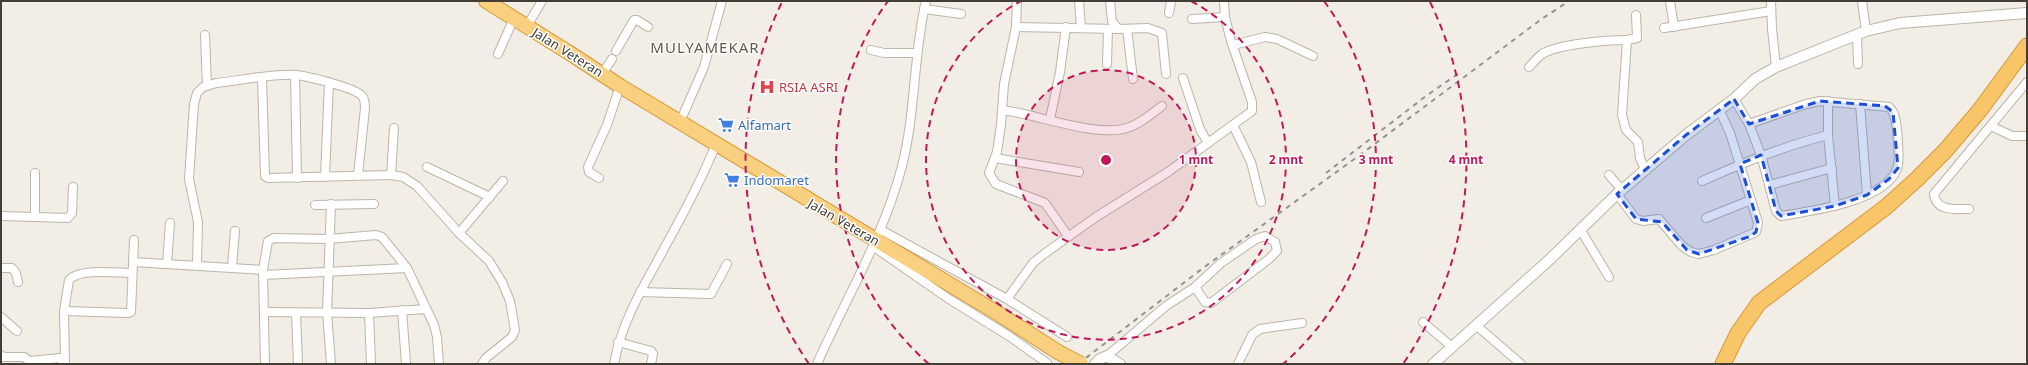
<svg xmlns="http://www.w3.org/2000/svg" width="2028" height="365" font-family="'Noto Sans',sans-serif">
<rect width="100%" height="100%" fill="#f2ede5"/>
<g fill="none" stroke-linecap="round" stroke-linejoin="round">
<defs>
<g id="minor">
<polyline points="1017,1 1016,27 1004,84 1001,125 997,152 989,173 996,184 1045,203 1068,236"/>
<polyline points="1079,1 1081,28"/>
<polyline points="1110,1 1112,21 1118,29 1148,28 1162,33 1166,74"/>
<polyline points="1670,1 1674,27"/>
<polyline points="1771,1 1772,29 1776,67"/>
<polyline points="1862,1 1866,31"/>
<polyline points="924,9 961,14"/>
<polyline points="1169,13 1171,1"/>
<polyline points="1636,15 1637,38 1627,40 1622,115 1626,130 1638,142 1640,158 1645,170"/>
<polyline points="1192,19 1225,17"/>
<polyline points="527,26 542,1"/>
<polyline points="1016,27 1118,29"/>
<polyline points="1664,28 1771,11"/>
<polyline points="1127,29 1133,79"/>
<polyline points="205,35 207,86"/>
<polyline points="1857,35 1858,64"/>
<polyline points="1233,45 1265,37 1277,39 1313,56"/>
<polyline points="871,50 884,53 916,53"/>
<polyline points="616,51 634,20 637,20 648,27"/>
<polyline points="498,54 514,18"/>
<polyline points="1107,64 1108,29"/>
<path d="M1529 67C1533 63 1537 58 1542 54 1558 44 1608 40 1627 40"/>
<polyline points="602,74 612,59"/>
<polyline points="295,75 297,178"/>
<polyline points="262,78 265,176 268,178 391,175 403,177 417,186 459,233 489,261 502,282 510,301 515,330 512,337 486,358 482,364"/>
<polyline points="1183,78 1200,129 1208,143"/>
<path d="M1734 99 1749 124 1761 155 1776 211 1781 216C1811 211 1884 202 1897 169 1900 161 1898 150 1898 142 1897 132 1897 113 1889 107L1820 101 1806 104 1749 124"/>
<polyline points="1828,101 1828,135 1835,206"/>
<polyline points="1860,104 1867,195"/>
<path d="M1002 110C1035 114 1093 136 1123 129 1138 126 1151 114 1162 106"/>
<polyline points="1050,119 1060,72 1066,27"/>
<polyline points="680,122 704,67 722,1"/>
<polyline points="1233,125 1251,162 1261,202"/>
<polyline points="1991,126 2012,136 2027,136"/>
<polyline points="995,158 1079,172"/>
<polyline points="427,167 490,197"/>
<polyline points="391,175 394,128"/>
<polyline points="1609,175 1622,190"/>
<polyline points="325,177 329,82"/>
<polyline points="599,178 589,172 588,167 607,125 620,86"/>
<path d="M1702 181C1743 163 1784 146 1828 135"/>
<polyline points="1769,185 1832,168"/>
<polyline points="1617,194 1636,219 1643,221 1659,219 1682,246 1691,252 1699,254 1714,250 1756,232 1758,223 1755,213 1730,133 1719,109"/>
<polyline points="331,204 327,313 331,364"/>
<polyline points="315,205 374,204"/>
<path d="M1969 209C1956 209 1936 212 1934 194L2027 82"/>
<polyline points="1,216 68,218 72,213 73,187"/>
<polyline points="35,217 35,173"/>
<polyline points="1706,218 1751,200"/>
<polyline points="1580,229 1609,277"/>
<polyline points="881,230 1007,299 1067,337"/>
<polyline points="459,233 503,181"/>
<polyline points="874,247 949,299 1009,336 1047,363"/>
<polyline points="133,262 263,270"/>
<polyline points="167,263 170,223"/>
<path d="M197 265 198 222 189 179 194 104 197 93 203 87 216 83C238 81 274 73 295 75 307 76 356 88 362 96 365 99 365 104 365 108L358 175"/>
<polyline points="232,267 235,231"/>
<polyline points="1,268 12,268 16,273 18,282"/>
<polyline points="263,275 407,268"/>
<polyline points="640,292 711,294 727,264"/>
<polyline points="1007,299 1033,263 1044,254 1096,217 1168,172 1252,111 1252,102 1231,41 1225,17 1224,1"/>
<polyline points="402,310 406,364"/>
<polyline points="64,311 128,313 131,312 134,240"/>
<polyline points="265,312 369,313 426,309"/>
<polyline points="296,313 298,364"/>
<polyline points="369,313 371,364"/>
<polyline points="1,317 17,331"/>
<polyline points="1423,322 1452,347"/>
<polyline points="1477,326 1521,364"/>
<polyline points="618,342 651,351 653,354 651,364"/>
<polyline points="1,355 3,357 24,357 29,361 60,358 65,364"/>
<polyline points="1107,356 1166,306 1195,287 1221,263 1256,239 1265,236 1275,242 1277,251 1269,259 1211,303 1205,302 1195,287"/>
<path d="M65 363 64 311 69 280C80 268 117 273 132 273"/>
<polyline points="265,364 263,270 268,241 274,238 329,239 376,235 382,237 407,268 434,325 437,337 439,364"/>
<path d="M614 364C621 325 640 292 659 258 679 221 700 184 716 144"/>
<path d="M817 364C846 298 884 236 902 166 916 112 913 55 926 1"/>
<polyline points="1238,364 1252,335 1260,329 1302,323"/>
</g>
<g id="tertiary">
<polyline points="1095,364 1100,359 1107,356 1120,364"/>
<polyline points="1433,364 1548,261 1617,194 1686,135 1734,99 1755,79 1776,67 1866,31 1900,23 2027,13"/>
</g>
<polyline id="trunk" points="486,1 568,52 620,86 999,314 1058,352"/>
<polyline id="motorway" points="1723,364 1738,333 1759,303 1886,207 1916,180 1945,151 1980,110 2027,46"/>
</defs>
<!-- minor casing -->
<use href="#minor" stroke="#bcb5a8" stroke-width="10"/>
<!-- tertiary casing -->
<use href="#tertiary" stroke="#bcb5a8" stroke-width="12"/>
<!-- trunk casing -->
<use href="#trunk" stroke="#d79939" stroke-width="16"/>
<!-- motorway casing -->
<use href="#motorway" stroke="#d79939" stroke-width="17"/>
<!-- minor -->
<use href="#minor" stroke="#fff" stroke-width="8"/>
<!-- tertiary -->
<use href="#tertiary" stroke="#fff" stroke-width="10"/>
<!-- trunk -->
<use href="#trunk" stroke="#f9d07f" stroke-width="14"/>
<!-- motorway -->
<use href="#motorway" stroke="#f8c569" stroke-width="15"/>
<!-- rail -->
<g stroke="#949494" stroke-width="2" stroke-dasharray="5 5" stroke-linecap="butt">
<polyline points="1326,173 1426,96 1462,71"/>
<polyline points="1078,364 1203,268 1360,155 1543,18 1569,1"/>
</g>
<defs>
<polyline id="trunk-bridge" points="1058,352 1081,364"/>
</defs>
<!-- trunk-bridge casing -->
<use href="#trunk-bridge" stroke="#d79939" stroke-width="16" stroke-linecap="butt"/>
<!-- trunk-bridge -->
<use href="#trunk-bridge" stroke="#f9d07f" stroke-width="14"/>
</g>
<!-- marked area -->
<path fill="#1d4ed8" fill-opacity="0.2" stroke="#1d4ed8" stroke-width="3" stroke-dasharray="8 5" stroke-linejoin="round" d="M1734 99 1749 124 1820 101 1885 106 1893 112 1898 168 1889 179 1867 195 1835 206 1781 216 1776 211 1761 155 1740 164 1758 223 1756 232 1751 236 1699 254 1687 250 1662 222 1636 219 1617 194 1686 135Z"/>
<!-- distance rings -->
<circle cx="1106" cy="160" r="90" fill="#c2185b" fill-opacity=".12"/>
<g fill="none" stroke="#c2185b" stroke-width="2" stroke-dasharray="7 5">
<circle cx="1106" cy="160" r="90"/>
<path d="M1191 1A180 180 0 1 1 1021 1"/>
<path d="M929 364A270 270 0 0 1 888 1M1324 1A270 270 0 0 1 1283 364"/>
<path d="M809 364A360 360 0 0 1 782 2M1430 2A360 360 0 0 1 1403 364"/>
</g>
<!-- icons -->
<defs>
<symbol id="hospital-bare" viewBox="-9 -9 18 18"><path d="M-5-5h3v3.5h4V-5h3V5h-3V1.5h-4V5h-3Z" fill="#e0444e" stroke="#fff" stroke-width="2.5" paint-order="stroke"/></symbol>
<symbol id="supermarket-bare" viewBox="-9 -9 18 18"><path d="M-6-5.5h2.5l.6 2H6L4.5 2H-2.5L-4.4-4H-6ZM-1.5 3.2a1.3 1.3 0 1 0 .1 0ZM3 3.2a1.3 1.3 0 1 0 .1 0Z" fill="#3f7fe0" stroke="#fff" stroke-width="2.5" paint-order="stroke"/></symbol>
</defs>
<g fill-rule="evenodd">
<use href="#hospital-bare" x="756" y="76" width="22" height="22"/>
<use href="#supermarket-bare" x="715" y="114" width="22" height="22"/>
<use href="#supermarket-bare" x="721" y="169" width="22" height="22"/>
</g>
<g text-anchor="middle" stroke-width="3" stroke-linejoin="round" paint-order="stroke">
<!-- street labels -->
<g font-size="13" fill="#433d35" stroke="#fff">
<text transform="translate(568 52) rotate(32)" y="5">Jalan Veteran</text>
<text transform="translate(844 222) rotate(30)" y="5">Jalan Veteran</text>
</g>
<!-- health labels -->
<g font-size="13" fill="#be3a42" stroke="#fff" text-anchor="start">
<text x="779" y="92">RSIA ASRI</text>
</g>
<!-- shop labels -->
<g font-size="13" fill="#366cbe" stroke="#fff" text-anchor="start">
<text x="738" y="130">Alfamart</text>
<text x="744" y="185">Indomaret</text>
</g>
<!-- quarter labels -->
<g font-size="15" letter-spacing="1" fill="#665b4c" stroke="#fff">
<text x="705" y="53">MULYAMEKAR</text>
</g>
</g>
<circle cx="1106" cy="160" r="6" fill="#c2185b" stroke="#fff" stroke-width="2"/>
<g font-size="12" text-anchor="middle" font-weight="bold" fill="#c2185b" stroke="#fff" stroke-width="3" stroke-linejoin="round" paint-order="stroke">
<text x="1196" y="164">1 mnt</text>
<text x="1286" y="164">2 mnt</text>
<text x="1376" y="164">3 mnt</text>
<text x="1466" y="164">4 mnt</text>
</g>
<!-- border -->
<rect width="2028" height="365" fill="none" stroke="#433d35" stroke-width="4"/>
</svg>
